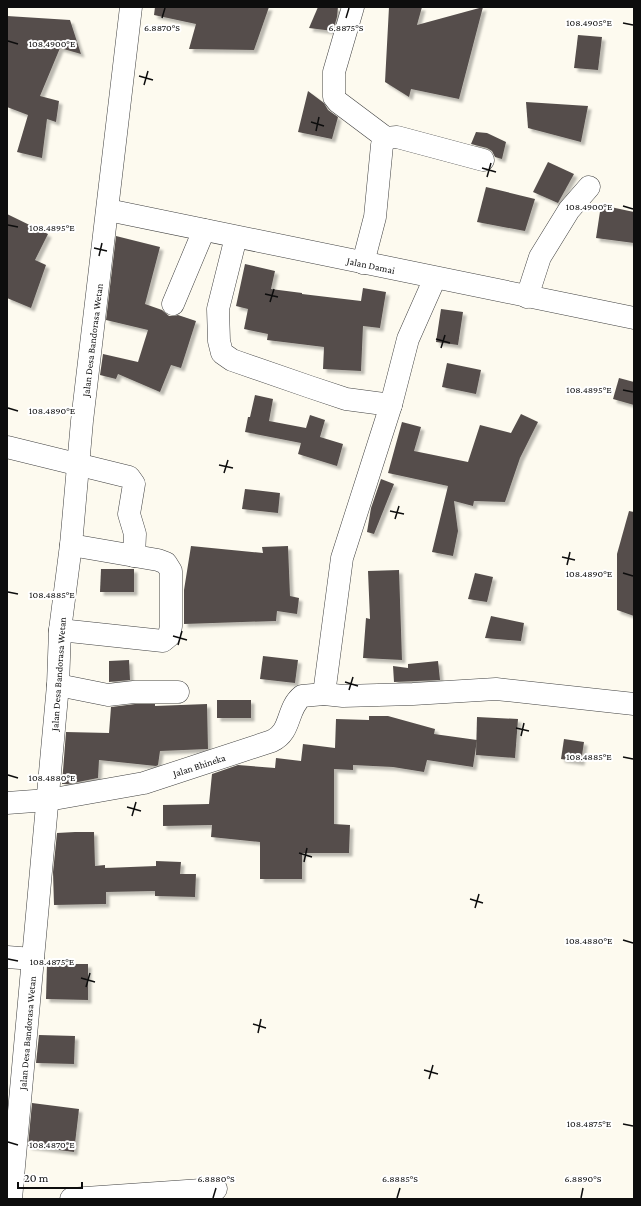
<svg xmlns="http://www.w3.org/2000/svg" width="641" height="1206" font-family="'Crimson Pro',serif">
<defs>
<filter id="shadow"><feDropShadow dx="3.5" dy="3.5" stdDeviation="1" flood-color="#0004"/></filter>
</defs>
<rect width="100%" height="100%" fill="#fdfaef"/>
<!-- building -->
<g fill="#554e4b" filter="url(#shadow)">
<polygon points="155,7 269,7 254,50 189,49 196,24 154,15"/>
<polygon points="318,7 338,7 337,17 333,31 309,28"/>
<polygon points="389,7 422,7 417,25 483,7 459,99 411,89 409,97 385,82"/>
<polygon points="7,16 70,20 81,54 60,48 40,96 59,101 56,122 47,119 42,158 17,152 28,115 7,107"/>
<polygon points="578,35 602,37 598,70 574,68"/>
<polygon points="308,91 324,103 328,110 338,117 332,139 298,132"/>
<polygon points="526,102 588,106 581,142 528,128"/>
<polygon points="476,132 487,133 506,142 502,159 495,157 492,151 487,148 471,144"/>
<polygon points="548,162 574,174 558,203 533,192"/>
<polygon points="486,187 535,199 525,231 477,222"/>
<polygon points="601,205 634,212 634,243 596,238"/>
<polygon points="7,214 48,234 35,260 46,265 31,308 7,298"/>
<polygon points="116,236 160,247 145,304 162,310 169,316 174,316 178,315 196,321 181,368 171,365 160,392 118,374 116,379 100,375 103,354 138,362 148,330 106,320"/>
<polygon points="245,264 275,271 271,289 302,293 302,294 361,301 363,288 386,292 380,328 363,326 361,371 323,369 324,347 267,340 268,334 244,329 248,309 236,306"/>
<polygon points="441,309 463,312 458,345 436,342"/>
<polygon points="447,363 481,370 476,394 442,387"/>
<polygon points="619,378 634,382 634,405 613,399"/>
<polygon points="255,395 273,399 269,421 306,428 310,415 325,420 320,437 343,444 337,466 298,454 301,443 245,432 248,417 250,417"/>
<polygon points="521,414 538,422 520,458 505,502 474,501 473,506 454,501 458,531 453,556 432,552 448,486 388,473 402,422 421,427 414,451 468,462 480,425 511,433"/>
<polygon points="381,479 394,484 374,534 367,532 371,508"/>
<polygon points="245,489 280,493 278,513 242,509"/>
<polygon points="629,511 634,512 634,616 617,610 617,554"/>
<polygon points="191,546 263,553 262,547 288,546 290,596 299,598 297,614 277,611 276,621 184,624 184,590"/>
<polygon points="101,569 134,569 134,592 100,592"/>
<polygon points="399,570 402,660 363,658 366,618 370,619 368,571"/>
<polygon points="475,573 493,577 487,602 468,599"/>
<polygon points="491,616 524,623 521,641 485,638"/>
<polygon points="263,656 298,660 295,683 260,679"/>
<polygon points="129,660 130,680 109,682 109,661"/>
<polygon points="438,661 440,680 394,682 393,666 408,668 408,664"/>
<rect x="217" y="700" width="34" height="18"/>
<polygon points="135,704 155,704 155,706 207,704 208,749 160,751 158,765 156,766 99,760 98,778 68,784 62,784 66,732 109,733 111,707"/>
<polygon points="369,716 388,716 435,729 434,734 477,740 473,767 427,760 424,772 393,767 353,765 353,770 334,769 334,824 350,825 349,853 302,853 302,879 260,879 260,842 211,837 212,825 163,826 163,805 209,804 212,774 238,765 275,768 276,758 301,761 303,744 335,748 336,719 369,720"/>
<polygon points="477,717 518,719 515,758 476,755"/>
<polygon points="564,739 584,742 581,762 561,759"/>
<polygon points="75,832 94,832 95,866 105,865 105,868 156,866 156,861 181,862 180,874 196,874 195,897 155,896 155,891 106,892 106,904 54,905 53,872 57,833"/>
<polygon points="47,964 88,964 88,1000 46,999"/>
<polygon points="39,1035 75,1036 74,1064 36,1063"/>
<polygon points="32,1103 79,1109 74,1152 28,1146"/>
</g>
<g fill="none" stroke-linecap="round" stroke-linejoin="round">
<defs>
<g id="street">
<polyline points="353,7 334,72 334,97 338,102 386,138 397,137 483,160"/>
<polyline points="108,210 634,318"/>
<polyline points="236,237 218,309 219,341 222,353 232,360 310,387 346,399 391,405"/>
<polyline points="363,263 375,217 382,145 386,138"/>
<polyline points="527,297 540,257 569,210 589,187"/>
<polyline points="173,304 204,230"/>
<polyline points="7,447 129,477 134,484 129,514 135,534 134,556"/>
<polyline points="60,630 163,641 169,636 171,626 171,571 166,563 158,560 71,545"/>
<polyline points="58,685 108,695 134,692 178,692"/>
<polyline points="324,694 342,558 391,405 408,339 435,278"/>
<path d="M7 803 48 800 144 783 272 741C292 732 286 709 302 696L324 694 343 696 413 694 496 689 634 704"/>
<polyline points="7,957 33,959"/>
<polyline points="11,1199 58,685 60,630 71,545 82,421 131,7"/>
<polyline points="71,1199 216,1189"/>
</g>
</defs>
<!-- street casing -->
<use href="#street" stroke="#404040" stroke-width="23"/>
<!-- street -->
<use href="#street" stroke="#fff" stroke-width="22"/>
</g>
<!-- ticks -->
<path fill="none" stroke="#0d0d0d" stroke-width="1.5" d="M162 18 165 8M346 18 349 8M623 23 633 25M8 41 18 44M139 76 153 80M144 85 148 71M311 122 324 126M316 131 319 117M482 168 496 172M487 177 491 163M623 206 633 209M8 225 18 227M94 248 107 251M99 256 102 243M265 294 278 297M270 302 274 289M436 339 450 343M441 348 445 335M623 390 633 392M8 408 18 411M219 465 233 468M224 473 228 460M390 511 404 514M395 519 399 506M562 557 575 560M567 565 570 552M623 573 633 576M8 592 18 594M173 636 187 640M178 645 182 631M345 682 358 686M349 690 353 677M516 728 529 731M521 736 524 723M623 757 633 759M8 775 18 778M127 807 141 811M132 816 136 802M299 853 312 857M304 862 307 848M470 899 483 903M475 908 479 894M623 940 633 943M8 959 18 961M81 978 95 982M86 987 90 973M253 1024 266 1028M258 1033 261 1019M424 1070 438 1074M429 1079 433 1065M623 1124 633 1126M8 1142 18 1145M213 1198 216 1188M397 1198 400 1188M581 1198 583 1188"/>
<g text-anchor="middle" stroke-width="4" stroke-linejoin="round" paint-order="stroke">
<!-- street labels -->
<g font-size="10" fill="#0d0d0d" stroke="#fff">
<text transform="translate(371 265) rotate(12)" y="4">Jalan Damai</text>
<text transform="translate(92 340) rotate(-83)" y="4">Jalan Desa Bandorasa Wetan</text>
<text transform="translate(58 674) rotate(-86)" y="4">Jalan Desa Bandorasa Wetan</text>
<text transform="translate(199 765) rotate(-18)" y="4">Jalan Bhineka</text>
<text transform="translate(27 1033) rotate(-85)" y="4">Jalan Desa Bandorasa Wetan</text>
</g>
</g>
<g font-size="10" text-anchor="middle" fill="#0d0d0d" stroke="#fff" stroke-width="4" stroke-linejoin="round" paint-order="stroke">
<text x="589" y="26">108.4905°E</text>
<text x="162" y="31">6.8870°S</text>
<text x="346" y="31">6.8875°S</text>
<text x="52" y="47">108.4900°E</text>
<text x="589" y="210">108.4900°E</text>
<text x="52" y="231">108.4895°E</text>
<text x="589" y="393">108.4895°E</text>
<text x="52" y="414">108.4890°E</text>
<text x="589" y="577">108.4890°E</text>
<text x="52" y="598">108.4885°E</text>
<text x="589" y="760">108.4885°E</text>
<text x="52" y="781">108.4880°E</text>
<text x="589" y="944">108.4880°E</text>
<text x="52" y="965">108.4875°E</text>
<text x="589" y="1127">108.4875°E</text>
<text x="52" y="1148">108.4870°E</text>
<text x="216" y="1182">6.8880°S</text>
<text x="400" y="1182">6.8885°S</text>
<text x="583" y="1182">6.8890°S</text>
</g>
<!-- border -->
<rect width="641" height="1206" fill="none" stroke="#0d0d0d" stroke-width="16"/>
<!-- scale -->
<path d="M18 1182v6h64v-6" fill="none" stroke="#0d0d0d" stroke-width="2"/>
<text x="24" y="1182" font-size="12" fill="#0d0d0d" stroke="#ffffff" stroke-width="3" paint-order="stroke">20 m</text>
</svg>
